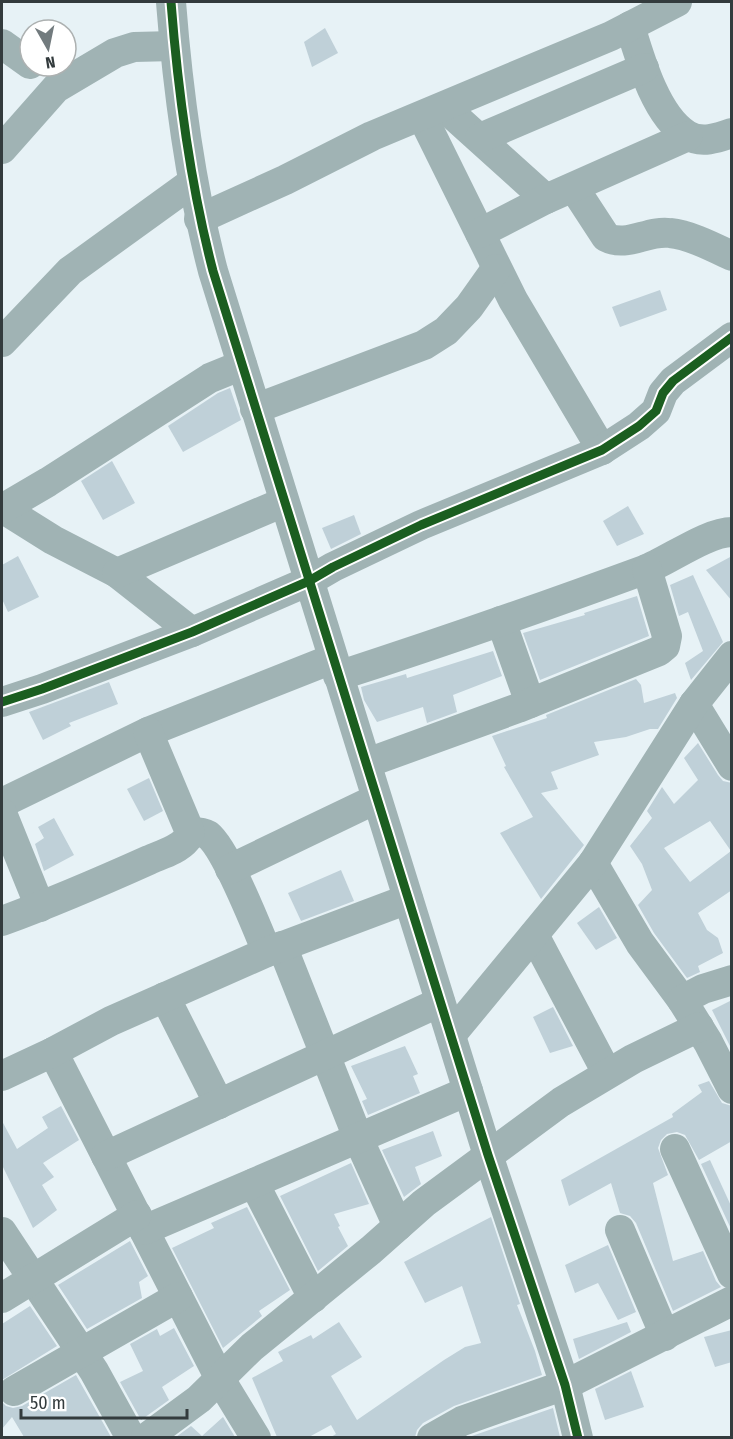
<svg xmlns="http://www.w3.org/2000/svg" width="733" height="1439" font-family="'Fira Sans Condensed',sans-serif">
<rect width="100%" height="100%" fill="#e7f2f6"/>
<!-- building -->
<g fill="#bfd0d8" fill-rule="evenodd">
<polygon points="325,28 338,53 312,67 304,42"/>
<polygon points="660,290 667,310 620,327 612,307"/>
<polygon points="230,388 241,420 183,452 168,426 218,393"/>
<polygon points="112,461 135,503 103,520 81,481"/>
<polygon points="628,506 644,534 617,546 603,521"/>
<polygon points="354,515 361,534 331,549 322,528"/>
<polygon points="18,556 39,597 8,612 2,599 2,565"/>
<polygon points="732,556 732,601 706,570"/>
<polygon points="693,575 723,642 691,680 685,663 703,651 688,612 679,616 670,585"/>
<polygon points="637,596 649,636 540,680 523,633 585,615 584,613"/>
<polygon points="493,651 502,676 453,695 457,712 427,723 423,707 377,722 364,700 361,687 406,674 407,678"/>
<polygon points="636,679 641,685 644,703 675,693 677,698 658,729 650,729 626,737 594,742 599,755 551,772 558,789 541,793 584,845 541,899 500,833 533,817 504,767 506,766 492,736 547,718 546,715"/>
<polygon points="109,682 118,704 69,723 71,726 43,740 29,712"/>
<path d="M698 743 718 775 723 781 732 783V890L698 913 707 930 718 938 723 953 698 966 700 972 687 978 654 933 638 905 652 890 642 864 630 846 652 818 647 811 662 787 674 804 698 780 684 758ZM710 821 731 851 690 882 664 848Z"/>
<polygon points="149,778 163,811 144,821 127,789"/>
<polygon points="54,818 74,855 44,871 35,844 44,838 38,827"/>
<polygon points="341,870 354,901 301,921 288,893"/>
<polygon points="599,907 617,938 596,950 577,923"/>
<polygon points="732,1000 732,1050 712,1010"/>
<polygon points="553,1007 573,1046 550,1053 533,1017"/>
<polygon points="405,1046 418,1074 413,1076 420,1093 368,1115 362,1101 367,1099 351,1066"/>
<polygon points="709,1081 722,1103 732,1106 732,1141 699,1160 685,1135 677,1132 667,1134 661,1140 658,1148 668,1175 653,1183 673,1261 703,1251 716,1281 721,1287 673,1311 636,1223 630,1216 620,1213 611,1183 569,1206 561,1180 673,1117 672,1114 702,1092 698,1085"/>
<polygon points="61,1106 79,1140 43,1163 54,1177 42,1185 57,1210 33,1228 2,1165 2,1121 17,1149 48,1128 42,1117"/>
<polygon points="433,1131 442,1156 415,1167 421,1184 404,1197 382,1150"/>
<polygon points="710,1160 732,1208 732,1231 701,1164"/>
<polygon points="351,1163 369,1204 334,1214 340,1226 338,1227 348,1246 318,1271 280,1196"/>
<polygon points="247,1207 290,1290 259,1311 262,1316 223,1348 172,1248 214,1228 211,1223"/>
<polygon points="491,1217 520,1304 517,1305 535,1351 542,1375 454,1406 423,1423 417,1430 415,1437 331,1437 336,1434 331,1425 309,1437 277,1437 252,1378 283,1361 278,1352 311,1335 313,1339 339,1322 362,1357 331,1376 357,1420 444,1360 465,1347 481,1343 462,1286 425,1303 404,1262"/>
<polygon points="130,1241 148,1276 139,1282 142,1298 87,1329 58,1285"/>
<polygon points="608,1245 636,1312 618,1320 598,1283 575,1293 565,1265"/>
<polygon points="30,1306 57,1346 2,1380 2,1324"/>
<polygon points="627,1322 631,1332 579,1359 573,1339"/>
<polygon points="174,1328 194,1366 162,1387 169,1400 141,1420 120,1382 143,1371 130,1344 157,1329 160,1336"/>
<polygon points="732,1330 732,1362 715,1367 704,1337"/>
<polygon points="631,1371 644,1407 605,1420 595,1389"/>
<polygon points="76,1375 111,1437 24,1437 12,1417 2,1429 2,1402 6,1406 13,1408 22,1406"/>
<polygon points="553,1408 560,1437 468,1437 469,1437"/>
<polygon points="223,1417 235,1437 176,1437 191,1426 202,1436"/>
</g>
<g fill="none" stroke-linecap="round" stroke-linejoin="round">
<!-- minor -->
<g stroke="#a0b3b4" stroke-width="30">
<path d="M171 2C178 92 190 183 213 271L488 1155 565 1385 578 1438"/>
<path d="M630 26C640 59 656 116 687 135 701 144 718 138 732 133"/>
<polyline points="2,44 30,64"/>
<polyline points="444,107 546,199"/>
<polyline points="422,116 513,300 602,450"/>
<polyline points="480,138 644,68"/>
<polyline points="2,149 56,88 115,53 134,47 174,46"/>
<path d="M574 188 606 237C627 248 647 230 670 233 690 235 713 247 732 256"/>
<polyline points="199,219 285,180 372,136 611,36 677,2"/>
<polyline points="480,233 546,199 688,136"/>
<polyline points="2,342 70,271 193,182"/>
<polyline points="255,409 424,345 446,331 469,307 496,269"/>
<polyline points="2,508 53,540 117,573 192,632"/>
<polyline points="2,509 48,482 210,378 242,365"/>
<polyline points="117,573 284,502"/>
<polyline points="501,621 530,703"/>
<path d="M338 676C440 643 543 607 644 570 668 561 707 532 732 532"/>
<polyline points="2,702 42,689 192,632 309,581 333,567 421,525 602,450 639,426 656,411 663,393 673,381 732,337"/>
<polyline points="694,704 732,766"/>
<polyline points="367,763 518,708 659,651 665,646 667,636 647,569"/>
<polyline points="2,803 148,732 332,659"/>
<polyline points="2,813 40,907"/>
<path d="M190 832C196 832 203 832 208 835 226 849 257 928 267 952"/>
<polyline points="593,863 640,943 682,1000"/>
<polyline points="230,869 376,799"/>
<path d="M2 921C51 903 100 882 149 860 160 855 178 850 186 840 188 838 189 835 190 832L148 732"/>
<polyline points="534,935 607,1073"/>
<polyline points="282,946 358,1138 398,1226"/>
<polyline points="732,980 703,989 682,1000 708,1042 732,1089"/>
<polyline points="165,997 219,1104"/>
<polyline points="451,1035 593,863 694,704 732,656"/>
<polyline points="53,1052 220,1379 256,1438"/>
<polyline points="2,1076 53,1052 111,1021 267,952 408,899"/>
<polyline points="675,1149 732,1274"/>
<polyline points="106,1156 440,1002"/>
<polyline points="254,1183 313,1298"/>
<polyline points="144,1230 468,1091"/>
<polyline points="620,1230 665,1336"/>
<polyline points="2,1232 94,1371 131,1438"/>
<polyline points="2,1298 137,1215"/>
<polyline points="14,1391 178,1297"/>
<polyline points="146,1438 199,1399 252,1347 371,1250 424,1203 561,1102 633,1059 699,1027"/>
<polyline points="432,1438 462,1421 565,1385 732,1301"/>
</g>
<defs>
<g id="cycleway">
<path d="M171 2C178 92 190 183 213 271L488 1155 565 1385 578 1438"/>
<polyline points="2,702 42,689 192,632 309,581 333,567 421,525 602,450 639,426 656,411 663,393 673,381 732,337"/>
</g>
</defs>
<!-- cycleway casing -->
<use href="#cycleway" stroke="#fff" stroke-width="13"/>
<!-- cycleway -->
<use href="#cycleway" stroke="#1b5e20" stroke-width="9"/>
</g>
<!-- border -->
<rect width="733" height="1439" fill="none" stroke="#333b3d" stroke-width="6"/>
<!-- north arrow -->
<g transform="translate(48 48) rotate(171)"><circle r="28" fill="#ffffff" stroke="#adb1b1" stroke-width="1.5"/>
<path d="M0-4.5L10 22L0 15L-10 22Z" fill="#727b7e"/>
<text y="-9" font-size="16" font-weight="bold" text-anchor="middle" fill="#333b3d">N</text>
</g>
<!-- scale -->
<path d="M21 1409v9h166v-9" fill="none" stroke="#333b3d" stroke-width="3"/>
<text x="30" y="1409" font-size="18" fill="#333b3d" stroke="#ffffff" stroke-width="4.5" paint-order="stroke">50 m</text>
</svg>
